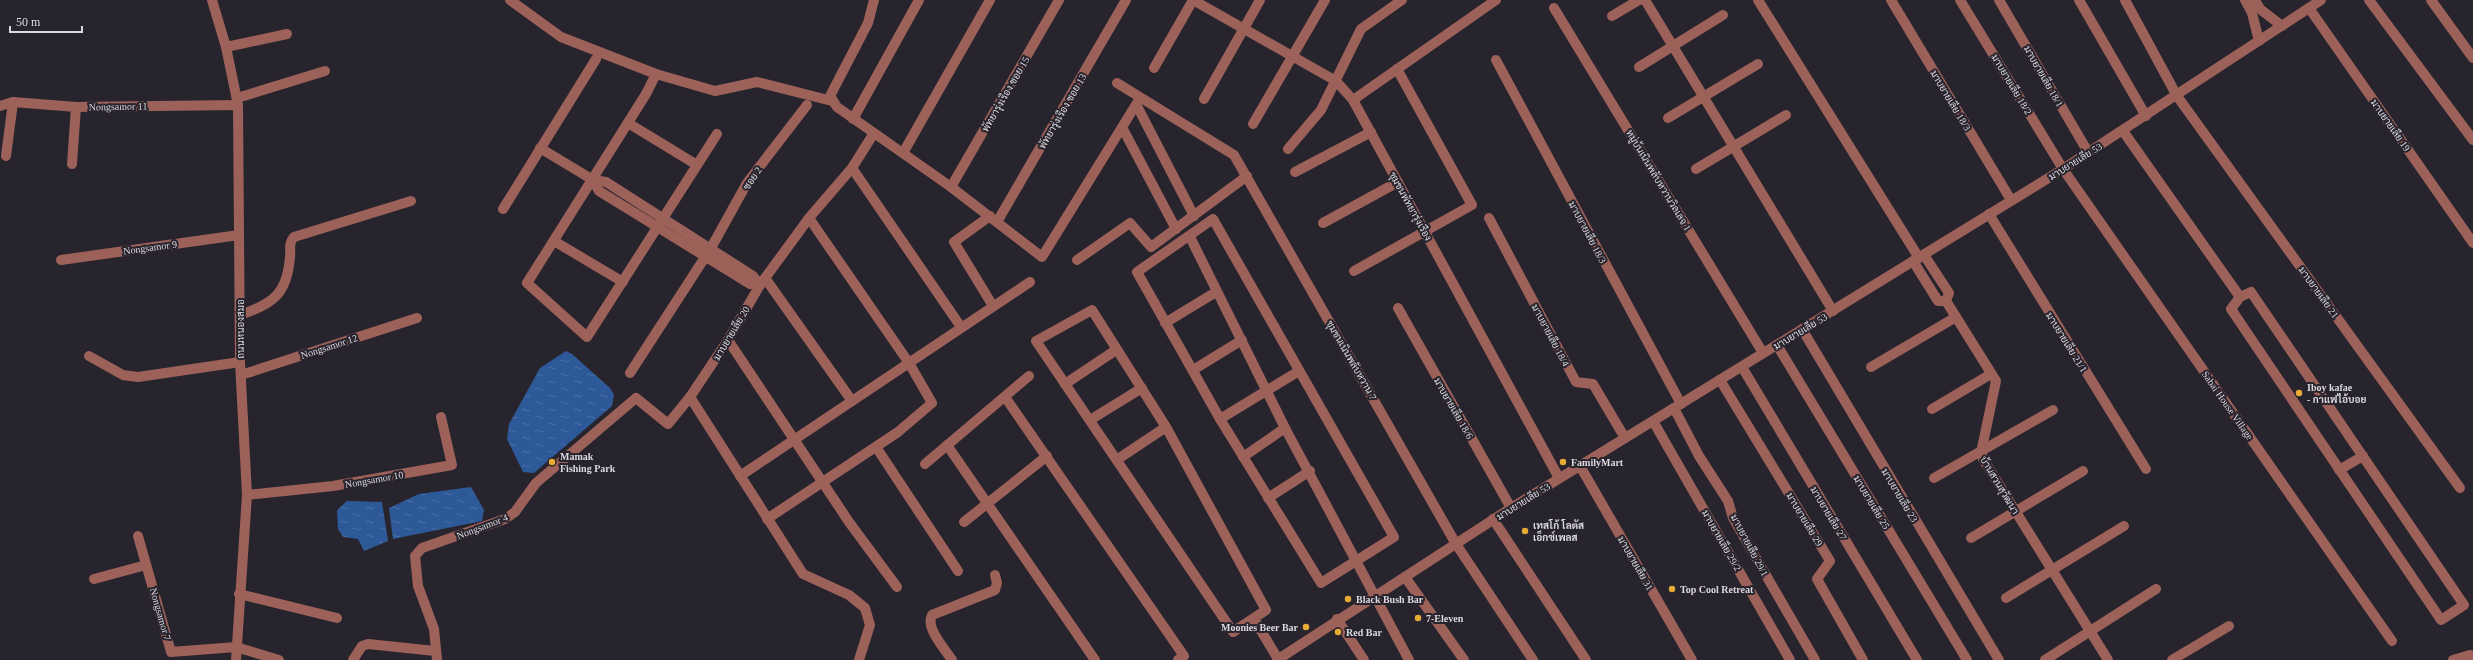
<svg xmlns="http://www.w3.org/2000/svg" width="2473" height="660" font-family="'Times New Roman',Sarabun,serif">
<defs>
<pattern id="water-ripples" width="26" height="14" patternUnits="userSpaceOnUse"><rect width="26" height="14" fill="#2d5999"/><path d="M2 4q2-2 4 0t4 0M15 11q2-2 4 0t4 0" fill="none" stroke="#4b70a7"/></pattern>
</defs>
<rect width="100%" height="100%" fill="#28242e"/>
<!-- water -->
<g fill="url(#water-ripples)">
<polygon points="566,351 572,354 610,388 614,395 612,406 534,473 523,472 507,439 509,424 540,368"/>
<polygon points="471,487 484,510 482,521 393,539 389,508 419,494"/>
<polygon points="347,501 382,502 388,541 364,551 358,539 343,537 338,529 337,510"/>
</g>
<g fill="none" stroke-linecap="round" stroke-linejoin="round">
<!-- minor -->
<g stroke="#9c6159" stroke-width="10">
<polyline points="212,0 226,47 238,105 240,362 247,495 236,660"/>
<polyline points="510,0 561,37 656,74 715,91 757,82 832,101"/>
<polyline points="874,0 868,23 830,96 837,107 951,187 1042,257 1140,98"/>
<polyline points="1193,0 1336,81 1353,100 1559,478"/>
<polyline points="1645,0 1833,311"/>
<polyline points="1758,0 1919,258"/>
<polyline points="1891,0 2011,200"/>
<polyline points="1960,0 2063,169 2392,641"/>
<polyline points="1999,0 2088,152"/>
<polyline points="2079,0 2146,116"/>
<polyline points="2125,0 2177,96 2460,488"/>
<polyline points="2245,0 2252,13 2259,41"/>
<polyline points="2255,0 2260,9 2282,26"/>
<polyline points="2369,0 2473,140"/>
<polyline points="2431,0 2473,58"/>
<polyline points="1554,8 1763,353"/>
<polyline points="2309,8 2473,243"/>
<polyline points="1612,16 1639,0"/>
<polyline points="226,47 287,34"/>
<polyline points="1496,60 1681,404"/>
<polyline points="1639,67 1723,15"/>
<polyline points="1154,68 1193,0"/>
<polyline points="656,74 646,94 527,283 587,337 717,134"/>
<polyline points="1117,83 1234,155 1456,544 1533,660"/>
<polyline points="237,98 325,71"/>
<polyline points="1204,99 1260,0"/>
<polyline points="1353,100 1496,0"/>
<polyline points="0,106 13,102 76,107 238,105"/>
<polyline points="1137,106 1194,216"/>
<polyline points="1668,118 1758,64"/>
<polyline points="853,119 919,0"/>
<polyline points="628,123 697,165"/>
<polyline points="1253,124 1325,0"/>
<polyline points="1123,129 1176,229"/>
<polyline points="2123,131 2240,297"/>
<polyline points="540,148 593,180 606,182 753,276 760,285"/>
<polyline points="1288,149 1321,110 1361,29 1402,0"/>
<polyline points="903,153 990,0"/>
<polyline points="6,156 13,102"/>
<polyline points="72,164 76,107"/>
<polyline points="852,168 961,327"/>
<polyline points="1696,169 1786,115"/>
<polyline points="1295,172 1371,132"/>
<polyline points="593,180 599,191 750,284 760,285"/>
<polyline points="951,187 1059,0"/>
<polyline points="503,209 596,59"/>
<polyline points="1989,214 2146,469"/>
<polyline points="990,216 954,242 993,306"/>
<polyline points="1489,218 1576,382 1593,384 1625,438"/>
<polygon points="1213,219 1394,537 1321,583 1220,419 1137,272"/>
<polyline points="997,222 1126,0"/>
<polyline points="1323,223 1398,182"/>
<polyline points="1190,237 1285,428 1409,660"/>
<polyline points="554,241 623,282"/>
<polyline points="1924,255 1949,293 1946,301 1996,381 1981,453 1983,459 2108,660"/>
<polyline points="61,260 239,235"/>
<polyline points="1077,260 1130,223 1151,247 1247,176"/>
<polyline points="1913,261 1938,301 1946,301"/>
<polyline points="1354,271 1472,205 1397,69"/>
<polyline points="765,278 852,401"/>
<polygon points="2251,292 2464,605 2441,620 2231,309 2240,297"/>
<polyline points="1398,308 1511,508"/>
<polygon points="1092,310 1166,427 1266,610 1233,632 1036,341"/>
<path d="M240 315C273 304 287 294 290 257 291 249 288 244 294 237L411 201"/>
<polyline points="1165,323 1216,292"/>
<polyline points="1802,329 1999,660"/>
<polyline points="728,340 849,522 897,587"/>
<polyline points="1777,345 1967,660"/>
<polyline points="89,356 123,375 138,377 240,362"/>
<polyline points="1742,367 1917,660"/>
<polyline points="1871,367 1956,317"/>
<polyline points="1193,370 1242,340"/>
<polyline points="630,373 711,248 747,183 807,105"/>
<polyline points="241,375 417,318"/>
<polyline points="1720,380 1830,561 1817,579 1863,660"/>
<polyline points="1065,384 1116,350"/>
<polyline points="690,397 803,574 849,595 865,608 870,625 859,660"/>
<polyline points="1005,397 1184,656 1178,660"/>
<polyline points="1674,408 1699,456 1728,501 1733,518 1815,660"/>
<polyline points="1932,409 1991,374"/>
<polyline points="1220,419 1299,371"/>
<polyline points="1090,420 1142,388"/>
<polyline points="1653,421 1790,660"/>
<polyline points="947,445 1095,660"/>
<polyline points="876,447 958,571"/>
<polyline points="1243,457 1285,428"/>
<polyline points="1118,459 1166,427"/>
<polyline points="925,464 1029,376"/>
<polyline points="1580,466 1692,660"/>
<polyline points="2339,470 2363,456"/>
<polyline points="740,476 1030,282"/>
<polyline points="1934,478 2053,410"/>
<polyline points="247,495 333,486 452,465 441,417"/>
<polyline points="1268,498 1310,471"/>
<polyline points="767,519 898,432 932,403 909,363 809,218"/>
<polyline points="1493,519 1586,660"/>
<polyline points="964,522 1047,456"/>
<polyline points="138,536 171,652 236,647 279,660"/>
<polyline points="1971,538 2083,471"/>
<polyline points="1405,577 1464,660"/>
<polyline points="94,579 146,565"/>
<polyline points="239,594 337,618"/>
<polyline points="2006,598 2124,526"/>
<polyline points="1254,619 1278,659"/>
<polyline points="1337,619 1364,660"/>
<polyline points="353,660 362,646 368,644 435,651"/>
<polyline points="437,660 434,629 418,586 415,556 422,548 505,519 515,512 536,483 636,398 668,424 690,397 728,340 760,285 809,218 852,168 874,133"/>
<path d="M952 660C945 649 925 628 932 615L995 590 997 583 995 575"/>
<polyline points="1277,660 1511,508 2063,169 2321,0"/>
<polyline points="2045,660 2156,589"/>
<polyline points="2172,660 2229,626"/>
<polyline points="2453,660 2470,655 2473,660"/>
</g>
</g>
<!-- markers -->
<g fill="#e6ac36" stroke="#28242e" stroke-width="1.5">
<circle cx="2299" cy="393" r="4"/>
<circle cx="552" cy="462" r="4"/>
<circle cx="1563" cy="462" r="4"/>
<circle cx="1525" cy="531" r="4"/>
<circle cx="1672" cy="589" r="4"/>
<circle cx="1348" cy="599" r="4"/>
<circle cx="1418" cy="618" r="4"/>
<circle cx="1306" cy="627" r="4"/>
<circle cx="1338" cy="632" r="4"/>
</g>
<g text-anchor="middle" stroke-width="4" stroke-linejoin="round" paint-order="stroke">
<!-- street labels -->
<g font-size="10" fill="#dcd9df" stroke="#28242e">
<text transform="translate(2044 76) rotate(60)" y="4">มาบยายเลีย 18/1</text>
<text transform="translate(2012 84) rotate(59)" y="4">มาบยายเลีย 18/2</text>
<text transform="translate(1005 94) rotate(-60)" y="4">พัทยารุ่งเรือง ซอย 15</text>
<text transform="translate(1951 100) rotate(59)" y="4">มาบยายเลีย 18/3</text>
<text transform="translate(118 106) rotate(-1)" y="4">Nongsamor 11</text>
<text transform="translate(1062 111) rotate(-60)" y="4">พัทยารุ่งเรือง ซอย 13</text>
<text transform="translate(2391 125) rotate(55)" y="4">มาบยายเลีย 19</text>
<text transform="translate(2075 161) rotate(-32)" y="4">มาบยายเลีย 53</text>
<text transform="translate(752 178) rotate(-56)" y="4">ซอย 2</text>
<text transform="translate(1659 180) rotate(59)" y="4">หมู่บ้นเนินพลับหวานวิลเลจ 1</text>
<text transform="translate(1411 206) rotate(61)" y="4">ชุมชนพัทยารุ่งเรือง</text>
<text transform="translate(1588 232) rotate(62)" y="4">มาบยายเลีย 18/3</text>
<text transform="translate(150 247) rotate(-8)" y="4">Nongsamor 9</text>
<text transform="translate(2319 292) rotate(54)" y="4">มาบยายเลีย 21</text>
<text transform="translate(240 329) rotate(-90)" y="4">ถนนหนองสมอ</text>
<text transform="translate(1800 331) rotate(-31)" y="4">มาบยายเลีย 53</text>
<text transform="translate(731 333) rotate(-59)" y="4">มาบยายเลีย 20</text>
<text transform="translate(1551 335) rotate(62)" y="4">มาบยายเลีย 18/4</text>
<text transform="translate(2067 342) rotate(58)" y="4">มาบยายเลีย 21/1</text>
<text transform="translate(329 346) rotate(-18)" y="4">Nongsamor 12</text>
<text transform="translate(1352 360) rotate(60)" y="4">ชุมชนเนินพลับหวาน 7</text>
<text transform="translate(2228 405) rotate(55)" y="4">Sabai House Village</text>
<text transform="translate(1454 408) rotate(60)" y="4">มาบยายเลีย 18/6</text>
<text transform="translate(374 479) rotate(-10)" y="4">Nongsamor 10</text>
<text transform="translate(2000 485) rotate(59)" y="4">บ้านสวนสุวัฒนา</text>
<text transform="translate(1900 495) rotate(59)" y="4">มาบยายเลีย 23</text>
<text transform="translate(1523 501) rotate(-32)" y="4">มาบยายเลีย 53</text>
<text transform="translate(1872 502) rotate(59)" y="4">มาบยายเลีย 25</text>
<text transform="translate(1829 513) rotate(59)" y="4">มาบยายเลีย 27</text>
<text transform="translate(1805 519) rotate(59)" y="4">มาบยายเลีย 29</text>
<text transform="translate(482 526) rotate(-21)" y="4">Nongsamor 4</text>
<text transform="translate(1722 540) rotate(60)" y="4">มาบยายเลีย 29/2</text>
<text transform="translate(1750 545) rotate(62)" y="4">มาบยายเลีย 29/1</text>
<text transform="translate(1636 563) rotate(60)" y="4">มาบยายเลีย 31</text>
<text transform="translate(161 614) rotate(74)" y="4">Nongsamor 7</text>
</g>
<!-- poi labels -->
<g font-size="10" font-weight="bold" fill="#dcd9df" stroke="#28242e" text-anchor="start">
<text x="2307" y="391">Iboy kafae<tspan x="2307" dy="12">- กาแฟไอ้บอย</tspan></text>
<text x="560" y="460">Mamak<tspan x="560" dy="12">Fishing Park</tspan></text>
<text x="1571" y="466">FamilyMart</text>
<text x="1533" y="529">เทสโก้ โลตัส<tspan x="1533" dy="12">เอ็กซ์เพลส</tspan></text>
<text x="1680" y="593">Top Cool Retreat</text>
<text x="1356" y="603">Black Bush Bar</text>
<text x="1426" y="622">7-Eleven</text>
<text x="1298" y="631" text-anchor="end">Moonies Beer Bar</text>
<text x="1346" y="636">Red Bar</text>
</g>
</g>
<!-- scale -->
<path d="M10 26v6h72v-6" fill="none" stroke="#dcd9df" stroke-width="2"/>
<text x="16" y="26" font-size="12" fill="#dcd9df" stroke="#28242e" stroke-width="3" paint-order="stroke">50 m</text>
</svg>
